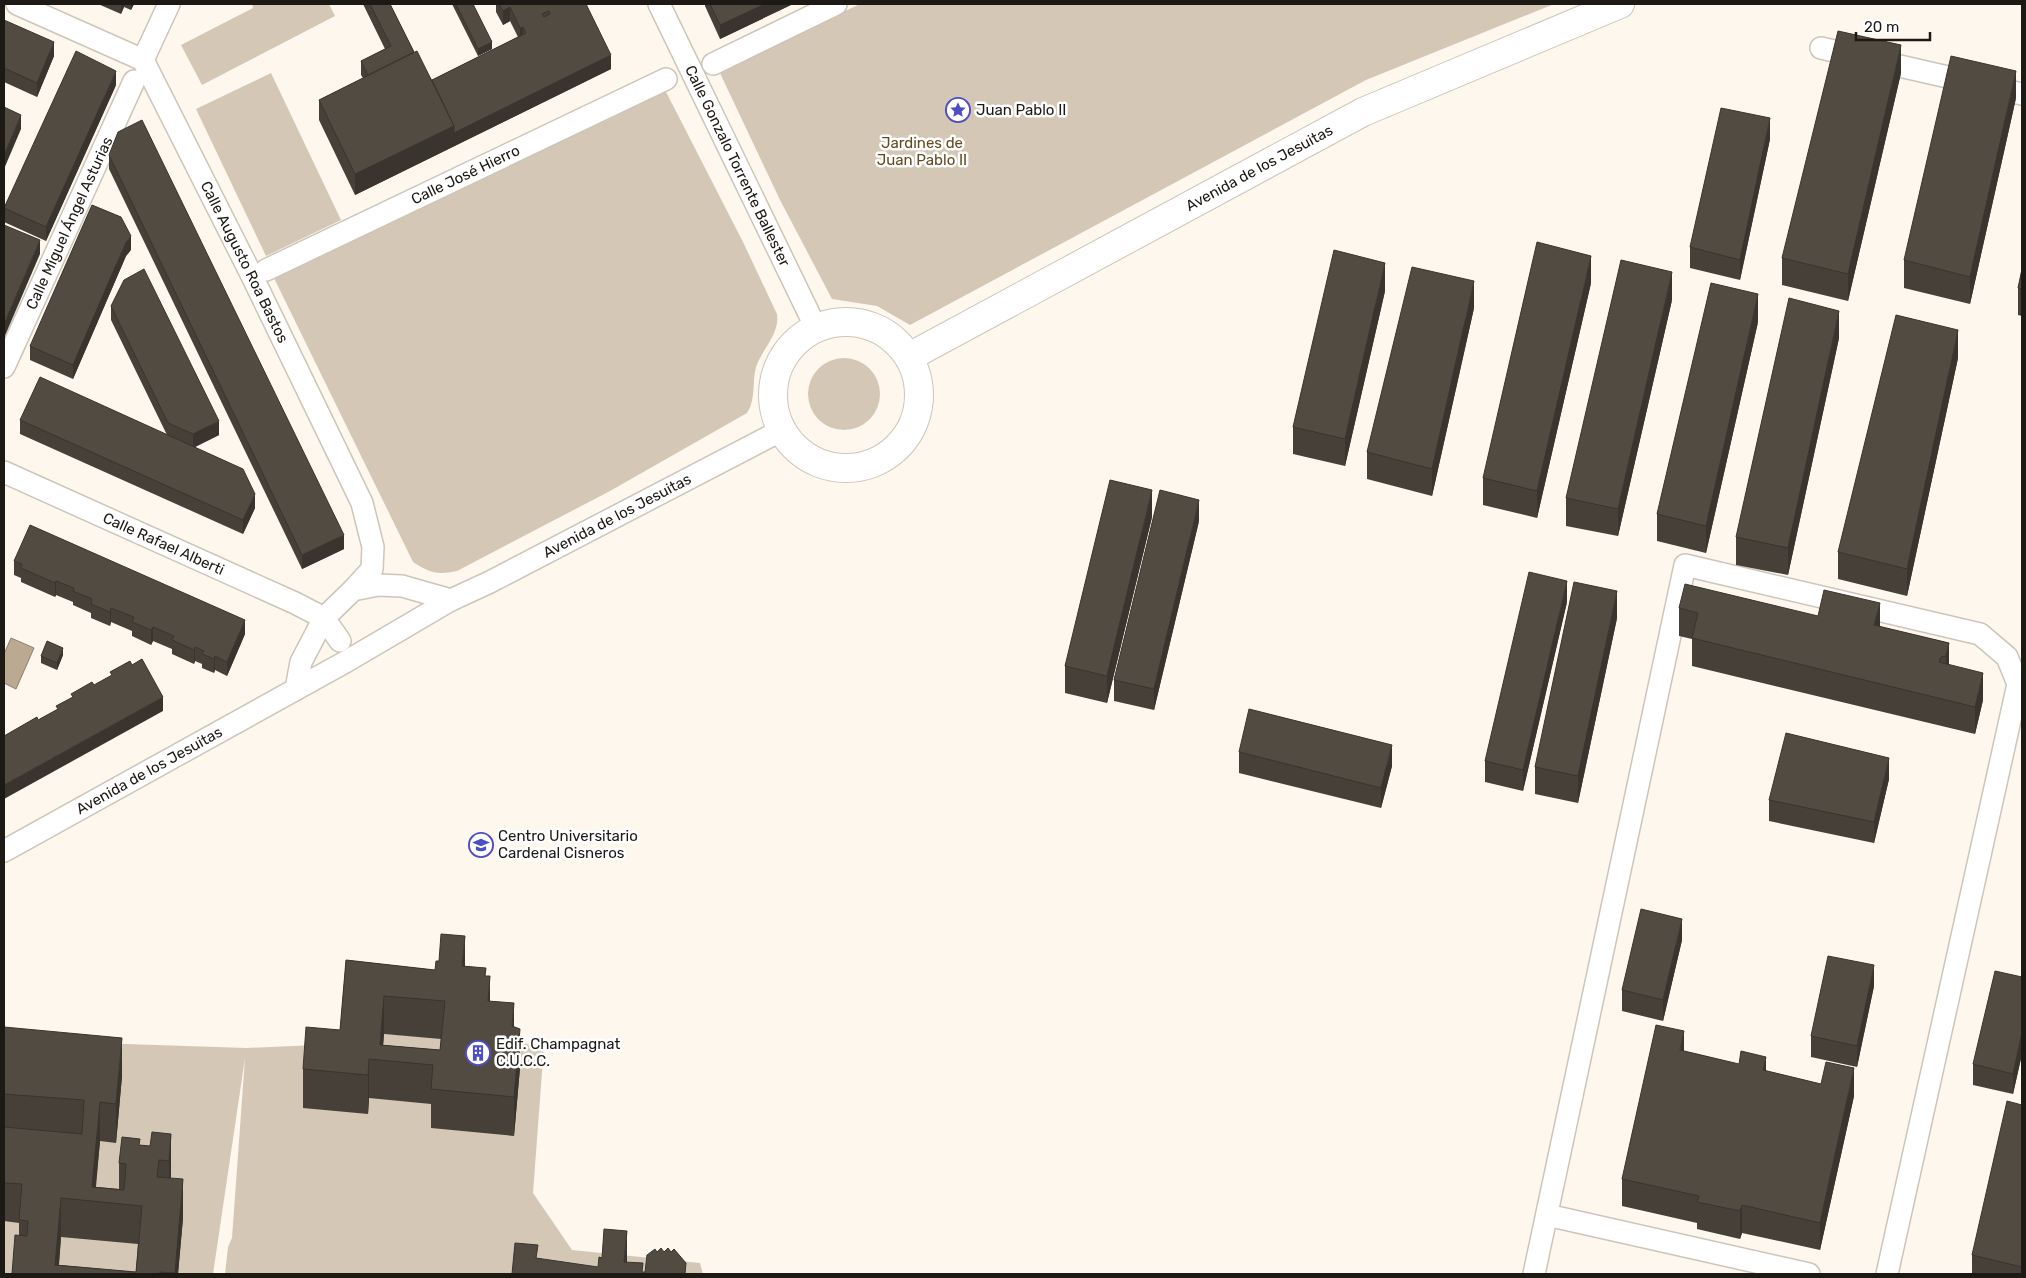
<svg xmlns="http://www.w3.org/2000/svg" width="2026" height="1278" font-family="Rubik,sans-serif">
<rect width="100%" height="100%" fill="#fef7ee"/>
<!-- green -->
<g fill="#d4c7b5">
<polygon points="252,4 329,4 335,16 202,85 181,45 253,8"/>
<polygon points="860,4 1554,4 1366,80 910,325 877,306 832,299 780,200 719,71"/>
<polygon points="271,73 341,220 266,256 196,109"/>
<path d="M662 84 743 242 777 314C780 334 762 349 756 367 752 382 756 400 747 413L610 491 457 571C437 575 430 573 413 562L272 274Z"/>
<circle cx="844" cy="394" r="36"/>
<polygon points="384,1034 544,1045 533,1193 572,1250 700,1263 703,1274 225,1274 228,1247 232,1238 245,1058 213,1274 4,1274 4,1040 247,1048 383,1042"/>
</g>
<!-- water -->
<polygon fill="#bbaa91" stroke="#8c7f6c" points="11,638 34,648 16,689 4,683 4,654"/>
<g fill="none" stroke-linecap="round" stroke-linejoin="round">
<defs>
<g id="street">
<path id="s1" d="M17 4 143 60 252 276 362 503 373 547 372 569 353 590"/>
<path id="s2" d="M659 4 816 328"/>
<polyline points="1821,48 2022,94"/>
<polyline points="143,60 169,4"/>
<polyline points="713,64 836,4"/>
<path id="s3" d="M266 270 666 79"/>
<path id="s4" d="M4 367 134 81"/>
<path id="s5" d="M4 472 295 603 324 618 340 641"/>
<polyline points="296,689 301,662 324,618 353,590 378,585 402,586 451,600"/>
<path id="s6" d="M4 851 347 661 451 600 490 582 782 430"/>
<polyline points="1547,1215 1809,1274"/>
<polyline points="1534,1274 1685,565 1980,634 2007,657 2018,684 1887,1274"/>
</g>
<g id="secondary">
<circle cx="846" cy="395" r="73"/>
<path id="s7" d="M909 357 1363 112 1620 4"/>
</g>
</defs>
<!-- street casing -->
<use href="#street" stroke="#cdc5b9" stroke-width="24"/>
<!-- secondary casing -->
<use href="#secondary" stroke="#cdc5b9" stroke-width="30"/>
<!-- street -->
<use href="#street" stroke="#fff" stroke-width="21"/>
<!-- secondary -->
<use href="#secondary" stroke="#fff" stroke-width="28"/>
</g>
<!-- wall -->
<g fill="#474039" fill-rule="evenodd">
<polygon points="98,4 134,4 131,10 124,7 121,14"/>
<polygon points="363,4 390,4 414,52 432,80 518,37 510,21 503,25 496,12 496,4 586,4 611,69 355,195 319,120 319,100 363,78 361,75 361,61 385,49"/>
<polygon points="452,4 473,4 492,49 478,56"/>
<polygon points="705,4 793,4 720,39 705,6"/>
<polygon points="4,20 54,56 37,97 4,82"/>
<polygon points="1901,73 1848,301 1782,285 1782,258"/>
<polygon points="116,85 46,241 4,222 4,208"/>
<polygon points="2016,98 1970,304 1904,288 1904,260"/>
<polygon points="1770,139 1740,280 1690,268 1690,247"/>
<polygon points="109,155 344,549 302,569 109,169"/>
<polygon points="131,250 126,256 73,379 30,360 30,346"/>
<polygon points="2022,269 2022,316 2018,315 2018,288"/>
<polygon points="1591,283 1537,518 1483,505 1483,478"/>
<polygon points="1385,291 1345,466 1293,454 1293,427"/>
<polygon points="1672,300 1618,536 1566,526 1566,498"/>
<polygon points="111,306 219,435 195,447 255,508 243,534 20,434 20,420 167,435 111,320"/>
<polygon points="1474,308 1432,496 1367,479 1367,452"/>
<polygon points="1758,322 1706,553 1657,541 1657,514"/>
<polygon points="1839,338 1788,575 1736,565 1736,537"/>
<polygon points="1958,358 1907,596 1838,579 1838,552"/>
<polygon points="1152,517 1107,703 1065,693 1065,666"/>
<polygon points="1199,521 1154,710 1114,701 1114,680"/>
<polygon points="14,561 245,634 227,676 215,670 214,673 202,668 202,664 195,661 194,664 172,654 172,649 153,641 151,645 132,636 132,631 111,622 110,626 91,618 91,613 73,605 73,602 56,595 55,597 21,582 21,578 14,575"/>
<polygon points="1567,602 1523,791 1485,782 1485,761"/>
<polygon points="1679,608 1818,616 1880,627 1949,643 1949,664 1983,700 1975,734 1692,666 1692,639 1679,636"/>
<polygon points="1617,618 1578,803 1535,794 1535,767"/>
<polygon points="63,655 57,670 41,663 41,656"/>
<polygon points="1239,752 1392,766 1381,808 1239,773"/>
<polygon points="1889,779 1874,843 1769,821 1769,800"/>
<polygon points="1682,940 1663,1021 1622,1011 1622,990"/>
<path d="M346 960 435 970 465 966 486 976 490 1001 514 1026 520 1068 514 1136 431 1128V1104L369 1098 368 1114 303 1108V1069L340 1030ZM384 1034 441 1039 440 1050 383 1045Z"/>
<polygon points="2022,977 2022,1054 2013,1094 1973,1085 1973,1064"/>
<polygon points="1874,986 1857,1067 1811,1057 1811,1036"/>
<path d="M4 1027 122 1076 116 1143 100 1141 96 1187 119 1189V1163L140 1146H150L171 1134V1178L183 1218 178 1274H12L19 1235V1223L4 1221ZM61 1237 138 1244 136 1272 59 1265Z"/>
<polygon points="1684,1051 1766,1071 1854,1096 1820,1250 1742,1233 1740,1239 1697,1229 1697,1223 1622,1206 1622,1179"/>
<polygon points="2022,1105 2022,1274 1972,1274 1972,1255"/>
</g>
<!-- shaded-wall -->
<g fill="#39342e">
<polygon points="121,4 124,4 124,7 121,14"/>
<polygon points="131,4 134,4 131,10"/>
<polygon points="765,4 793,4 720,39 720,25"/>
<polygon points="510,7 510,21 503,25 503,11"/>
<polygon points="523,27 523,41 520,42 520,28"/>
<polygon points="54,42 54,56 37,97 37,83"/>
<polygon points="492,42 492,49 478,56 478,49"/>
<polygon points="1901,45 1901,73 1848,301 1848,274"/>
<polygon points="611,55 611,69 355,195 355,174 454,126"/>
<polygon points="116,71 116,85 46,241 46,227"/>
<polygon points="2016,71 2016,98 1970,304 1970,277"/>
<polygon points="21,115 21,129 4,169 4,155"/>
<polygon points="1770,118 1770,139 1740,280 1740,260"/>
<polygon points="131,236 131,250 126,256 73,379 73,365 126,242"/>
<polygon points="40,240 40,254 4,338 4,324"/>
<polygon points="1591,256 1591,283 1537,518 1537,491"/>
<polygon points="1385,263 1385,291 1345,466 1345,439"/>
<polygon points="1672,272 1672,300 1618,536 1618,509"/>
<polygon points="1474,281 1474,308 1432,496 1432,469"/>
<polygon points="1758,294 1758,322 1706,553 1706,526"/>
<polygon points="1839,311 1839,338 1788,575 1788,548"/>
<polygon points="1958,330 1958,358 1907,596 1907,569"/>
<polygon points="219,421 219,435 193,448 193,434"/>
<polygon points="1152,490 1152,517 1107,703 1107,676"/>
<polygon points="255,494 255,508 243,534 243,520"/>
<polygon points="1199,500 1199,521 1154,710 1154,689"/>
<polygon points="344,535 344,549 302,569 302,555"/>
<polygon points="56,581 56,595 55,597 55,583"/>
<polygon points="1567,581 1567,602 1523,791 1523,770"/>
<polygon points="1617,591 1617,618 1578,803 1578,776"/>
<polygon points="1880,603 1880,630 1874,625"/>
<polygon points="111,608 111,622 110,626 110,612"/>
<polygon points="245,620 245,634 227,676 227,662"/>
<polygon points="153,627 153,641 151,645 151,630"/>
<polygon points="1949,643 1949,671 1946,683 1946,656"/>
<polygon points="195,647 195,661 194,664 194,650"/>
<polygon points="63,648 63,655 57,670 57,663"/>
<polygon points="215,656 215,670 214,673 214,659"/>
<polygon points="1983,673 1983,700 1975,734 1975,707"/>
<polygon points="163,697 163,711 4,799 4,785"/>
<polygon points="1392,745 1392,766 1381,808 1381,788"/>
<polygon points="1889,758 1889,779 1874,843 1874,822"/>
<polygon points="1682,919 1682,940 1663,1021 1663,1000"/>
<polygon points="465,936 465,974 462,966"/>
<polygon points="1874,965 1874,986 1857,1067 1857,1046"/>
<polygon points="490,976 490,1015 488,1001"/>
<polygon points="384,996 384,1034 382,1061 380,1045"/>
<polygon points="514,1003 514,1042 512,1026"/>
<polygon points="520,1029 520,1068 514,1136 514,1097"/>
<polygon points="1684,1031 1684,1058 1680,1050"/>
<polygon points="2022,1033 2022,1054 2013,1094 2013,1074"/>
<polygon points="122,1038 122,1076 116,1143 116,1104"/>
<polygon points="1766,1057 1766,1084 1763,1070"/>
<polygon points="369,1059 369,1098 368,1114 368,1075"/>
<polygon points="1854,1068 1854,1096 1820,1250 1820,1223"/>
<polygon points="100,1102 100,1141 94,1201 92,1187"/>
<polygon points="171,1134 171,1173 169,1200 169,1161"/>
<polygon points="183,1179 183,1218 178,1274 175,1274"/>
<polygon points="61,1198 61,1237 58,1274 55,1265"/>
<polygon points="1742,1205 1742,1233 1740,1239 1740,1211"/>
<polygon points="627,1231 627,1270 624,1262"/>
</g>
<!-- building -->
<g fill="#524b42" stroke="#39342e" fill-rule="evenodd">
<polygon points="370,4 390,4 414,52 368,75 361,61 391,46"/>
<polygon points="456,4 473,4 492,42 478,49"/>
<path d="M499 4H586L611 55 454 133V126L432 80 526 33 523 27 520 28 510 7 503 11ZM549 11 550 14 544 17 542 14Z"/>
<polygon points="710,4 765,4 720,25"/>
<polygon points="4,20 54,42 37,83 4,68"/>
<polygon points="1838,31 1901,45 1848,274 1782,258"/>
<polygon points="76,51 116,71 46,227 4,208"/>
<polygon points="417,51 454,126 355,174 319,100"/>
<polygon points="1951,56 2016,71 1970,277 1904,260"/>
<polygon points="4,107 21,115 4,155"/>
<polygon points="1721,108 1770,118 1740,260 1690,247"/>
<polygon points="142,120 344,535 302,555 109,155 118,132"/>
<polygon points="92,205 121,217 131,236 126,242 73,365 30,346"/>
<polygon points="4,225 40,240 4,324"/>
<polygon points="1537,242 1591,256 1537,491 1483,478"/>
<polygon points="1334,250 1385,263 1345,439 1293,427"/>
<polygon points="1621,260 1672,272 1618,509 1566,498"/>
<polygon points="1412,267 1474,281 1432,469 1367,452"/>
<polygon points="144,269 219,421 193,434 168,423 111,306 124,280"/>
<polygon points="2022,269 2022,289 2018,288"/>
<polygon points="1711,283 1758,294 1706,526 1657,514"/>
<polygon points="1789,298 1839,311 1788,548 1736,537"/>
<polygon points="1896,315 1958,330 1907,569 1838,552"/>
<polygon points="40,377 243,469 255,494 243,520 20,420"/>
<polygon points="1110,480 1152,490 1107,676 1065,666"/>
<polygon points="1160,490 1199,500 1154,689 1114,680"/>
<polygon points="30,525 245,620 227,662 215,656 214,659 202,654 204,651 195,647 194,650 172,640 174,636 153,627 151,630 132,622 134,617 111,608 110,612 91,604 92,599 73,591 74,588 56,581 55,583 21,568 22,564 14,561"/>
<polygon points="1529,572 1567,581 1523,770 1485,761"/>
<polygon points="1574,582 1617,591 1578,776 1535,767"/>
<polygon points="1685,584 1818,616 1824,590 1880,603 1874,625 1949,643 1946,656 1941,657 1939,662 1983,673 1975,707 1692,638 1698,613 1679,608"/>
<polygon points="47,641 63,648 57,663 41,656"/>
<polygon points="142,659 163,697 4,785 4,736 37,717 38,720 58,709 56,706 73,697 71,694 92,682 94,685 112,675 110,672 130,661 132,665"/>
<polygon points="1249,709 1392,745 1381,788 1239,752"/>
<polygon points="1786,733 1889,758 1874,822 1769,800"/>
<polygon points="1641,909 1682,919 1663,1000 1622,990"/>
<path d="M441 934 465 936 462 966 486 968 485 976H490L488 1001 514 1003 512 1026 520 1029 514 1097 431 1089 433 1065 369 1059 368 1075 303 1069 306 1027 340 1030 346 960 435 970 436 961H439ZM384 996 445 1001 440 1050 380 1045Z"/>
<polygon points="1828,956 1874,965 1857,1046 1811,1036"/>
<polygon points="1995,971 2022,977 2022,1033 2013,1074 1973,1064"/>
<polygon points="1656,1025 1684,1031 1680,1050 1739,1064 1741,1051 1766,1057 1763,1070 1821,1084 1826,1062 1854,1068 1820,1223 1742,1205 1740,1211 1697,1202 1699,1196 1622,1179"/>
<path d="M4 1027 122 1038 116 1104 100 1102 92 1187 124 1190 126 1164 119 1163 122 1137 140 1139 139 1145 150 1146 152 1132 171 1134 169 1161 159 1160 157 1177 183 1179 175 1273 160 1272V1274H12L15 1235 27 1236 28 1221 19 1220 22 1184 4 1183V1127L82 1134 84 1100 4 1094ZM61 1198 142 1206 136 1272 55 1265Z"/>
<polygon points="2007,1101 2022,1105 2022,1267 1972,1255"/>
<polygon points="604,1229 627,1231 624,1262 643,1263 642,1272 645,1272 647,1255 655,1249 657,1252 661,1248 664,1252 668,1248 671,1252 674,1249 686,1263 685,1274 512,1274 515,1243 538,1245 536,1258 598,1267 599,1257 602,1258"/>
</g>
<!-- icons -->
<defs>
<symbol id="sight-ring" viewBox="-11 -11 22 22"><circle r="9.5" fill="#fff" stroke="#4c4ec4" stroke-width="1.5"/><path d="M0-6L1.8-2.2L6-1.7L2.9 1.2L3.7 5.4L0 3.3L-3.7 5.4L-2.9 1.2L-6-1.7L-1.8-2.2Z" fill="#4c4ec4"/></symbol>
<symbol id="school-ring" viewBox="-11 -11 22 22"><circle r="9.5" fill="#fff" stroke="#4c4ec4" stroke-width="1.5"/><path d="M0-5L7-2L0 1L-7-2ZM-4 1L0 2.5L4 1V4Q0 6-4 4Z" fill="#4c4ec4"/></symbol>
<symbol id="building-ring" viewBox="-11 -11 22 22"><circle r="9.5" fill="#fff" stroke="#4c4ec4" stroke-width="1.5"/><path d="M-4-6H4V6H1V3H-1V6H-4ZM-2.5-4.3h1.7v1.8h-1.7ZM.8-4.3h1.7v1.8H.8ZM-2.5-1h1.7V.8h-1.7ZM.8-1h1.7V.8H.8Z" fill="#4c4ec4"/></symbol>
</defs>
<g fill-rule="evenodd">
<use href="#sight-ring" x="944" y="96" width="28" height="28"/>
<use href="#school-ring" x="467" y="831" width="28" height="28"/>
<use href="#building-ring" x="464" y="1039" width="28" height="28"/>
</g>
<g text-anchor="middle" stroke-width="5" stroke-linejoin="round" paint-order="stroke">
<!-- poi labels -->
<g font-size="15" fill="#1d1a16" stroke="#fff" text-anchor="start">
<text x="976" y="115">Juan Pablo II</text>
<text x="498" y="841">Centro Universitario<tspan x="498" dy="17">Cardenal Cisneros</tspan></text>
<text x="496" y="1049">Edif. Champagnat<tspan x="496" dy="17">C.U.C.C.</tspan></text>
</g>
<!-- park labels -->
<g font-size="15" fill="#664a1e" stroke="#fff">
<text x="922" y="148">Jardines de<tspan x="922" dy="17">Juan Pablo II</tspan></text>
</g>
<!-- street labels -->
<g font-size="15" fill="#1d1a16" stroke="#fff">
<text dy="5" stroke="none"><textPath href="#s2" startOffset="180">Calle Gonzalo Torrente Ballester</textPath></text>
<text dy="5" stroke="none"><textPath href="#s7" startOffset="398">Avenida de los Jesuitas</textPath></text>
<text dy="5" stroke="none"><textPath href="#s3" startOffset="221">Calle José Hierro</textPath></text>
<text dy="5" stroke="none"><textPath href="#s4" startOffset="158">Calle Miguel Ángel Asturias</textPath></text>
<text dy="5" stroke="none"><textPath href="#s1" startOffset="364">Calle Augusto Roa Bastos</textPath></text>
<text dy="5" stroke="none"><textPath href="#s6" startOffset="699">Avenida de los Jesuitas</textPath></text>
<text dy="5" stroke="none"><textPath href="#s5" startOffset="175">Calle Rafael Alberti</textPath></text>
<text dy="5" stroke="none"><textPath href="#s6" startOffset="166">Avenida de los Jesuitas</textPath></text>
</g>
</g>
<!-- border -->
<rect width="2026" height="1278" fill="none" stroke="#1d1a16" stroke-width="10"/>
<!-- scale -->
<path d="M1856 32v8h74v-8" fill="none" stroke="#1d1a16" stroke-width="2.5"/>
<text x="1864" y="32" font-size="15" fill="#1d1a16" stroke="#ffffff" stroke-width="4" paint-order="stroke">20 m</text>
</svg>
